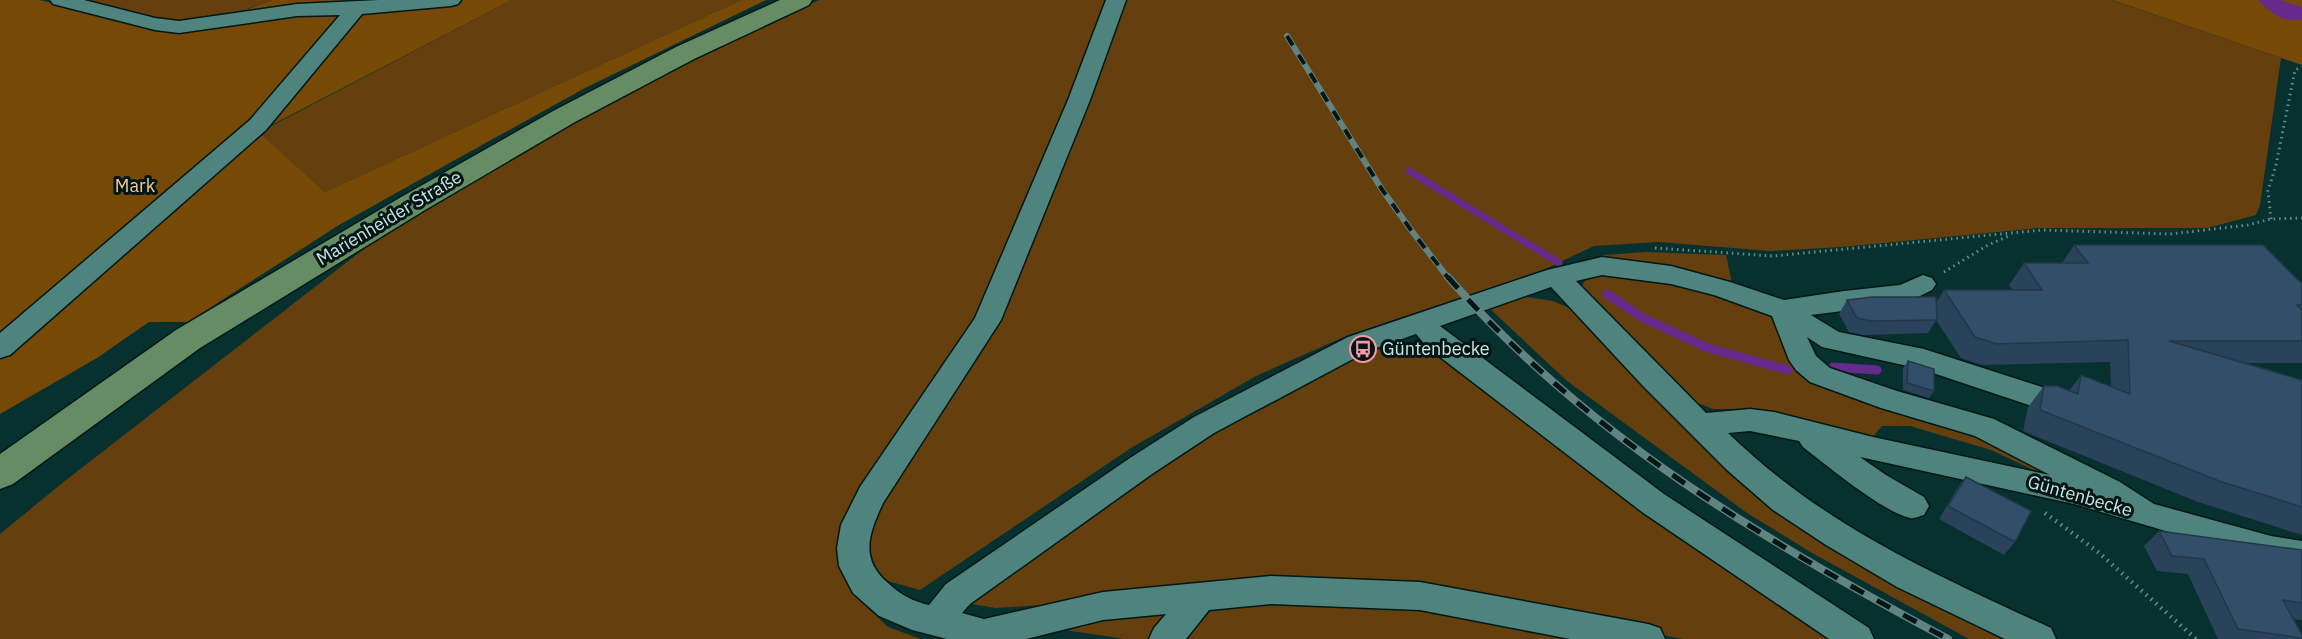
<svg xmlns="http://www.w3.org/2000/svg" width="2302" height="639" font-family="'IBM Plex Sans',sans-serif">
<rect width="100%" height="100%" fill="#06312f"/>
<!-- green -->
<g fill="#65400e">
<polygon points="70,0 272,0 201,26"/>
<polygon points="512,0 741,0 325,192 258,133"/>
<polygon points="819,0 1110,0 982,317 844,565 855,596 888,627 921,639 0,639 0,534 66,480 378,238 496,163 642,86"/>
<polygon points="1121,0 2111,0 2281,58 2260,205 2256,215 2207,228 2038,228 1842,247 1770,251 1658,242 1594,246 1543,270 1346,336 1256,376 1131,448 920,590 877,578 865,534 898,466 991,324"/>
<polygon points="1646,252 1726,255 1733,288 1596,259 1604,255"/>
<polygon points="1613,271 1674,281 1775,315 1792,352 1962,425 2085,484 2057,481 1991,450 1910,426 1882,426 1869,441 1757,409 1713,409 1685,398 1581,288 1588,275"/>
<polygon points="1527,297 1553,301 1569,308 1587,322 1664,408 1709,454 1762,499 2012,639 1969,639 1812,553 1747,513 1567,381 1487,306 1509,299"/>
<path d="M1405 342 1434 348 1570 458 1827 639H1683L1419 590 1101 601 996 608 959 602C1075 522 1189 437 1316 375 1345 361 1372 343 1405 342Z"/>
<polygon points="1270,598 1418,603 1619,639 1125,639 1038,626"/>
</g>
<!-- forest -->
<g fill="#764906">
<polygon points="0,0 39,0 184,33 272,0 512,0 258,132 325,192 741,0 766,0 585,88 455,160 339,225 188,322 149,322 97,358 0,414"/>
<polygon points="2112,0 2302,0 2302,65"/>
</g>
<!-- water -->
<path fill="#652a8c" d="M2258 0H2280L2302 7V19C2282 24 2272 13 2258 0Z"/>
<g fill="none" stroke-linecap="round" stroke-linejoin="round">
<!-- stream-far1 -->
<polyline stroke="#652a8c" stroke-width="7" points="1409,171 1559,263"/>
<!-- stream -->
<g stroke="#652a8c" stroke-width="9">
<polyline points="1607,294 1643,318 1708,348 1788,370"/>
<polyline points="1833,367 1877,370"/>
</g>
<defs>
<g id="minor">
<polygon points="50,0 84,0 155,18 179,21 297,4 379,0 461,0 458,4 451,6 362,14 266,130 10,355 0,358 0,333 250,120 340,15 297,16 179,33 155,30 53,4"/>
<path d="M1106 0H1126L1090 100 1001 320 883 503C869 534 859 558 888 583 901 595 912 601 929 605L946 584 1130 458 1194 417 1348 337 1547 270 1602 257 1671 266 1730 282 1784 300 1844 291 1900 285 1923 275 1932 278 1936 284 1932 290 1906 303 1811 315 1839 332 1924 349 2045 388 2049 396 2045 404 2035 407 1921 369 1822 347 1807 337 1816 356 1830 368 1897 391 1994 419 2120 482 2154 504 2271 536 2302 541V567L2271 562 2074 504 1860 457 1886 475 1924 497 1929 506 1924 515C1919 516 1915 519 1910 518 1883 512 1826 465 1803 447L1799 441 1750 431 1728 433C1824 526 1932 573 2051 628L2056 639H2005L1897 587 1826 545 1773 510 1727 470 1643 386 1551 287 1440 326 1664 494 1869 628 1874 639H1829L1642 512 1427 347 1416 334 1368 351 1214 433 1152 474 970 604 962 613 984 619 1103 592 1271 576 1420 582 1648 624 1660 628 1665 639H1570L1420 610 1271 604 1209 610 1186 639H1149L1154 628 1166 614 1103 620 1026 639H947L912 630 879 616 853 593 839 566 837 548 841 525 860 487 975 318 1068 100ZM1602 275 1671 284 1714 295 1772 316 1789 360 1796 370 1810 382 1881 408 1975 436 2050 475 1873 437 1774 412 1750 409 1706 413 1576 281Z"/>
</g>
<polygon id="major" points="780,0 812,0 809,5 694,59 575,122 425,210 200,348 13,484 0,489 0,454 176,330 403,196 555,110 676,47"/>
</defs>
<!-- minor casing -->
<use href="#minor" stroke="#001816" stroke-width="3"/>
<!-- major casing -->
<use href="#major" stroke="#001816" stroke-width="3"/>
<!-- path-far1 -->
<g stroke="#688b88" stroke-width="3" stroke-dasharray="1.5 4" stroke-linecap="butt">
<polyline points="2271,219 2268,191 2276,165 2295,70 2302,67"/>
<polyline points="1655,248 1773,256 2042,230 2170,234 2248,225 2271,219 2302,218"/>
<polyline points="1944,272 1988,245 2011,235"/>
</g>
<!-- path -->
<polyline stroke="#688b88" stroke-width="4.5" stroke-dasharray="1.5 5" stroke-linecap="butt" points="2045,513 2098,552 2196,639"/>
<!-- minor -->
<use href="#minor" fill="#4e837e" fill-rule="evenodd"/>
<!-- major -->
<use href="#major" fill="#658c64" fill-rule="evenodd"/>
<defs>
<polyline id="rail-far1" points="1287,36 1381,188 1411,230 1449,279"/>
<path id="rail" d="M1448 277C1585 435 1766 542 1948 639"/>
</defs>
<!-- rail-far1 casing -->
<use href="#rail-far1" stroke="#618482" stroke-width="6"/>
<!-- rail casing -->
<use href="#rail" stroke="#618482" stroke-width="8"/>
<!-- rail-far1 -->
<use href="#rail-far1" stroke="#021715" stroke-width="4" stroke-dasharray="11" stroke-linecap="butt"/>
<!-- rail -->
<use href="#rail" stroke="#021715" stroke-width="5" stroke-dasharray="15" stroke-linecap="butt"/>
</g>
<!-- wall -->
<g fill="#2b435a">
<polygon points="2074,245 2301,283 2302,281 2302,363 2243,363 2302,380 2302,535 2198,502 2023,431 2028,407 2044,386 2069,391 2081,375 2111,387 2110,362 1982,365 1961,358 1936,320 1928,333 1863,335 1849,332 1839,314 1847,300 1936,303 1944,290 2013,290 2009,285 2024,263 2062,263"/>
<polygon points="1908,361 1934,391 1929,398 1903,390 1903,368"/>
<polygon points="1966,477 2015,542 2004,555 1939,519 1956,490"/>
<polygon points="2159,531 2302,550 2302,620 2293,619 2302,635 2302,639 2218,639 2188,574 2157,571 2144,546"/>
</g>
<!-- building -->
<g fill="#324e69" stroke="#23374a" stroke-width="1.5">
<polygon points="2074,245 2263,245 2302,284 2302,305 2297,305 2302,310 2302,341 2169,341 2302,380 2302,507 2219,481 2040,410 2044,386 2057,386 2078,394 2081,375 2130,394 2128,340 1997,344 1975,337 1944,290 2042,290 2024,263 2088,263"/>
<polygon points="1872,297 1936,297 1937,320 1871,321 1857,318 1847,300"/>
<polygon points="1908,361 1934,369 1934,391 1907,383"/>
<polygon points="1966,477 2031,511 2015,542 1948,506"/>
<polygon points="2159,531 2302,550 2302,603 2283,600 2302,635 2302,638 2238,629 2204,559 2172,556"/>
</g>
<!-- icons -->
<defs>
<symbol id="bus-ring" viewBox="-11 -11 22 22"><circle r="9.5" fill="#021715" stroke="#f39aa9" stroke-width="1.5"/><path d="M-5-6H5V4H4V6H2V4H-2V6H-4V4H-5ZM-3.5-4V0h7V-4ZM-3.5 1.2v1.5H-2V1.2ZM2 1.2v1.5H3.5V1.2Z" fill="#f39aa9"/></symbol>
</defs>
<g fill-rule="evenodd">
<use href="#bus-ring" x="1348" y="334" width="30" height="30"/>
</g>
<g text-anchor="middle" stroke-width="6" stroke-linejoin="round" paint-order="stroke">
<!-- park labels -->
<g font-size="18" fill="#f6cc9f" stroke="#021715">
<text x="135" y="192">Mark</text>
</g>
<!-- street labels -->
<g font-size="18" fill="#cae5e2" stroke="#021715">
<text transform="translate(389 218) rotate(-31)" y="6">Marienheider Straße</text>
<text transform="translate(2080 496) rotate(16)" y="6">Güntenbecke</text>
</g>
<!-- poi labels -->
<g font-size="18" fill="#cae5e2" stroke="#021715" text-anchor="start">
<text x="1382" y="355">Güntenbecke</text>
</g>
</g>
</svg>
